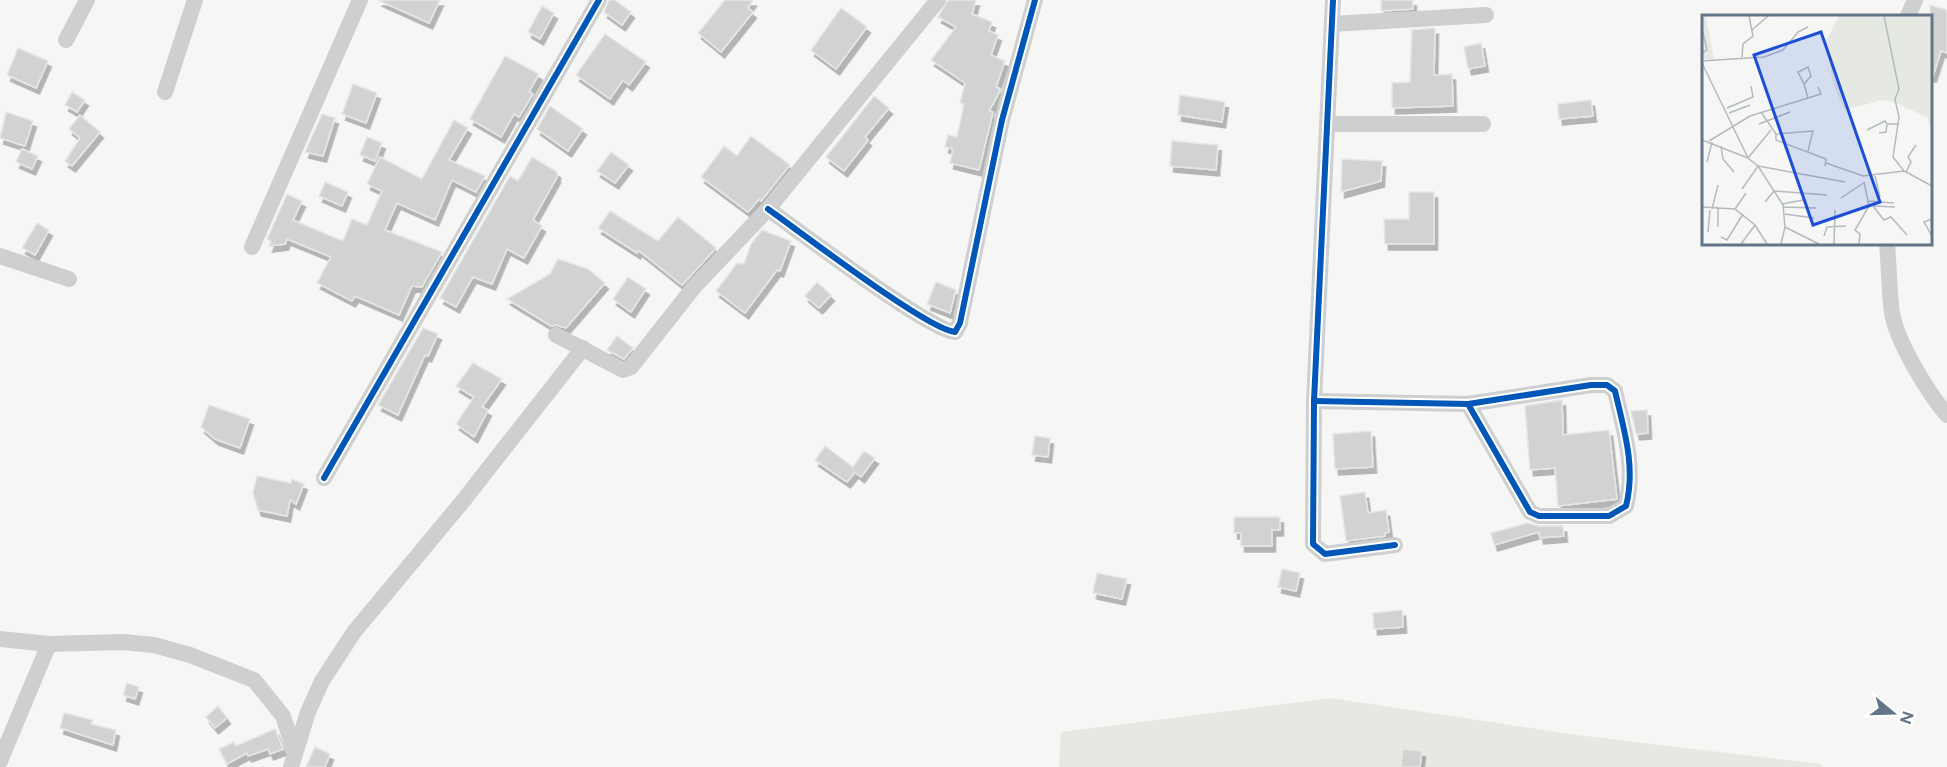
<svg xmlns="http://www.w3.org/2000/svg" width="1947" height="767" font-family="Figtree,sans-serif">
<defs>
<filter id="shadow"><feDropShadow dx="3.5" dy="6" stdDeviation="0" flood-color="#0004"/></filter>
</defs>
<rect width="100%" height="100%" fill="#f6f6f5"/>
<!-- green -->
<polygon fill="#e6e9e3" points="1331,698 1577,735 1820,764 1823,767 1059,767 1061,732"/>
<!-- building -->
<g fill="#d1d2d2" stroke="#e6e6e4" stroke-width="1.5" filter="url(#shadow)">
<polygon points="378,0 440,0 429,23"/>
<polygon points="609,0 615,0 631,12 622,25 604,12"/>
<polygon points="725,0 753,0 748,8 753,12 721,52 698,33"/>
<polygon points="948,0 976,0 972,14 992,22 989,31 998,35 991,55 1005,61 996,87 1000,89 998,95 989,111 993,112 979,170 950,163 953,149 945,147 948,135 957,137 964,104 960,103 965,83 931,60 956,27 938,17"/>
<polygon points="1381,0 1413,0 1413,9 1381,11"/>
<polygon points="1930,5 1947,10 1947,53 1941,51 1933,76 1930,76"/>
<polygon points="542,6 554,13 540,39 528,32"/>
<polygon points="841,8 867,27 836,69 811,50"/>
<polygon points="1435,28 1434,75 1452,74 1453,106 1392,108 1392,83 1410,82 1412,30"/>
<polygon points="605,34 646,62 629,85 623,80 610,99 576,75"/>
<polygon points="1481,43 1485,66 1468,69 1464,47"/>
<polygon points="18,48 48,61 36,88 7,75"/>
<polygon points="505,56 539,74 529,92 533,94 519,117 514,114 501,137 470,119"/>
<polygon points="353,84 377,93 366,123 342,114"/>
<polygon points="72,92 85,100 77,112 65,105"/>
<polygon points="1180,95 1225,102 1222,122 1178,115"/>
<polygon points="874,96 889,108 865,137 868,140 844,171 826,157"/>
<polygon points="1591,100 1593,116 1559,119 1558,104"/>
<polygon points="550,106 583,129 568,151 537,129"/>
<polygon points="6,112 33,121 25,146 0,138"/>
<polygon points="322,114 335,118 323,156 305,152"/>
<polygon points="80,115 100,132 72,166 65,161 80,138 69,129"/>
<polygon points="454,120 468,128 449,160 485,176 476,192 452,180 435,220 397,203 385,230 442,252 422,287 412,286 399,315 355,296 352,301 317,283 331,257 287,239 285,244 269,246 271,241 267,239 287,194 302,201 293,220 343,241 352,219 367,225 382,191 367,184 380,157 422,179"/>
<polygon points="751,136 790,165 761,201 759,199 748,212 701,177 724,146 737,156"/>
<polygon points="367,137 382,143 375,161 360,155"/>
<polygon points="1172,141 1218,145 1216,170 1170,166"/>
<polygon points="22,149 38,156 32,169 16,162"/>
<polygon points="611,152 629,165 615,183 597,171"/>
<polygon points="532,157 557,172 557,177 533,220 542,226 524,258 507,249 492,284 473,277 456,307 440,298 510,176 518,181"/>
<polygon points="1342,159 1382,161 1381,181 1341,192"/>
<polygon points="325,182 348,192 342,206 319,196"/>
<polygon points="1409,192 1434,192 1434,244 1385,244 1384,219 1409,219"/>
<polygon points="610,211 658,241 678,217 716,248 682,285 638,250 637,253 598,228"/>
<polygon points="37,223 49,230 35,255 22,248"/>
<polygon points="762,230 791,241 780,271 777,270 745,313 716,291 737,263 744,264 751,244"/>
<polygon points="558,259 588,269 605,283 566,328 556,325 551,326 507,299 550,274"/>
<polygon points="628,277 646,289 631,312 613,299"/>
<polygon points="817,282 831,295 819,308 805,296"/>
<polygon points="936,282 956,290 950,313 927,304"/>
<polygon points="423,328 438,334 428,356 425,355 398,415 378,405"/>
<polygon points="617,336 633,348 624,359 607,350"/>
<polygon points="473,363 502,379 482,407 488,410 474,437 456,424 474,397 456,386"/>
<polygon points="1562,400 1563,435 1609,430 1617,499 1558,506 1555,468 1530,470 1525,406"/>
<polygon points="209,405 250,419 240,448 215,439 201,427"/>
<polygon points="1647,410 1648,433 1636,434 1631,411"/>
<polygon points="1371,431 1373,467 1335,469 1333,434"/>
<polygon points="1035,436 1050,438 1048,457 1032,455"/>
<polygon points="825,446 853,467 864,451 875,458 861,477 855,472 847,482 815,460"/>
<polygon points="257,476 291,483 292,479 304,484 296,504 290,500 287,516 258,510 253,493"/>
<polygon points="1365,492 1368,513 1386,510 1389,532 1385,533 1385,536 1346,541 1340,496"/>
<polygon points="1234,517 1280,517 1280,530 1272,530 1272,546 1241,546 1241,533 1234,533"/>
<polygon points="1528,523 1539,526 1563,526 1564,536 1540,538 1539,532 1494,545 1491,533"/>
<polygon points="1282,569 1300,573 1296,591 1278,587"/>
<polygon points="1097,573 1127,579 1122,599 1093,593"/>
<polygon points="1402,610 1403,627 1374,629 1373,613"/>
<polygon points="127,683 139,687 135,699 123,695"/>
<polygon points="218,706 227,718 215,728 206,717"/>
<polygon points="64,713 93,720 91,724 116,730 113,745 60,728"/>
<polygon points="275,729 283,749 270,754 268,749 248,756 247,753 227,764 219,749 234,742 236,746"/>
<polygon points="315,747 330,754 325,767 306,767"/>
<polygon points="1403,749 1422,751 1420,767 1401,767"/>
</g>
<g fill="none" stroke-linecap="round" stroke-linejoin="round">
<!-- minor -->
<g stroke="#cecfd0" stroke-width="16">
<polyline points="1333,0 1314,401 1313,544 1325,554 1395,545"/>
<polyline points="1908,16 1915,0"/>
<polyline points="1332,24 1486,15"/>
<polyline points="66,40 87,0"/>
<polyline points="165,92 195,0"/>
<polyline points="1329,124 1483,124"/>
<path d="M768 209C799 231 928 330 955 332L960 323 1002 120 1035 0"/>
<path d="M1887 243C1889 266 1889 290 1892 313 1897 342 1928 393 1947 415"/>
<polyline points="252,247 360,0"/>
<polyline points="0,256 69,279"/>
<polyline points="556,335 623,370 631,367 694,287 768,209 938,0"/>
<path d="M1314 401 1468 404 1530 512 1539 516H1609L1626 506C1636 467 1624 430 1615 391L1607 385H1591L1468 404"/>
<polyline points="324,478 599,0"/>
<polyline points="0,639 49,644 123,642 154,645 190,655 254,680 283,716 295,753"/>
<polyline points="0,761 49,644"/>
<polyline points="291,767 308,712 322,681 354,632 463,501 583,348"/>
</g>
<defs>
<g id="cycleway">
<polyline points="1333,0 1314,401 1313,544 1325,554 1395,545"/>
<path d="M768 209C799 231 928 330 955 332L960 323 1002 120 1035 0"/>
<path d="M1314 401 1468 404 1530 512 1539 516H1609L1626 506C1636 467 1624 430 1615 391L1607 385H1591L1468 404"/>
<polyline points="324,478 599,0"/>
</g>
</defs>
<!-- cycleway casing -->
<use href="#cycleway" stroke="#fff" stroke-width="10"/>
<!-- cycleway -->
<use href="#cycleway" stroke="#0057b8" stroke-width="6"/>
</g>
<!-- overview -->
<g transform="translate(1702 15)">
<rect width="230" height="230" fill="#f6f6f5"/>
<path d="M0 1H4L12 45 0 44ZM137 1H229V116L226 103 192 87 180 85 143 95 132 72 123 28Z" fill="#e6e9e3"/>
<path fill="none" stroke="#b3bac2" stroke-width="1.5" d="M182 1 197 74 193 84 197 102 191 142 202 156 230 171M0 13 5 35 0 38M50 15 66 1M40 42 41 29 51 21 47 1M0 46 62 42 81 35 96 17 106 12M0 48 46 143 56 151 81 190 83 212 79 229M102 69 96 57 106 52 109 61 102 69 106 83M25 93 51 82 49 71M59 97 74 119 111 116 106 136M27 98 48 90M57 109 88 97M165 115 183 106 185 109M177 118 184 117 185 109H197M74 119V125L124 144 123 151M0 125 46 143M7 126 48 101 119 79 116 72M19 131 21 144 32 157M46 143 69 115M5 147 10 127M124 148 161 161 202 156M204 157 209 147 206 142 214 130M173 161 178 182M40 174 56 151 143 167M139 183 163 167M166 186 192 188M63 187 72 176 125 180M80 189 101 185M171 191 182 205 189 202 205 220M171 191 193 192M0 192 33 194 53 210 65 229M16 192V212M81 192 114 193M10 194 16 170M33 194 44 178M83 199 112 203M230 204 222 207 230 221M83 212 117 229M6 217 8 195M122 221 125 212 144 211M19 222 25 225 41 199M39 229 53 210M132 229 133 195M157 229 158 219 153 215 167 191 162 167"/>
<path fill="#1d4ed8" fill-opacity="0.15" stroke="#1d4ed8" stroke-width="3" d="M119 17 178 187 111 210 52 40Z"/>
<rect width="230" height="230" fill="none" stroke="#647587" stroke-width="3"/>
</g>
<!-- north arrow -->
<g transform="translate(1893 713) rotate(109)" stroke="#ffffff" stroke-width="4.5" paint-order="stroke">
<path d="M0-4.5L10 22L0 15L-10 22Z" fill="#647587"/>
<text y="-9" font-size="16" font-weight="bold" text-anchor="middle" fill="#647587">N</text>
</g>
</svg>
